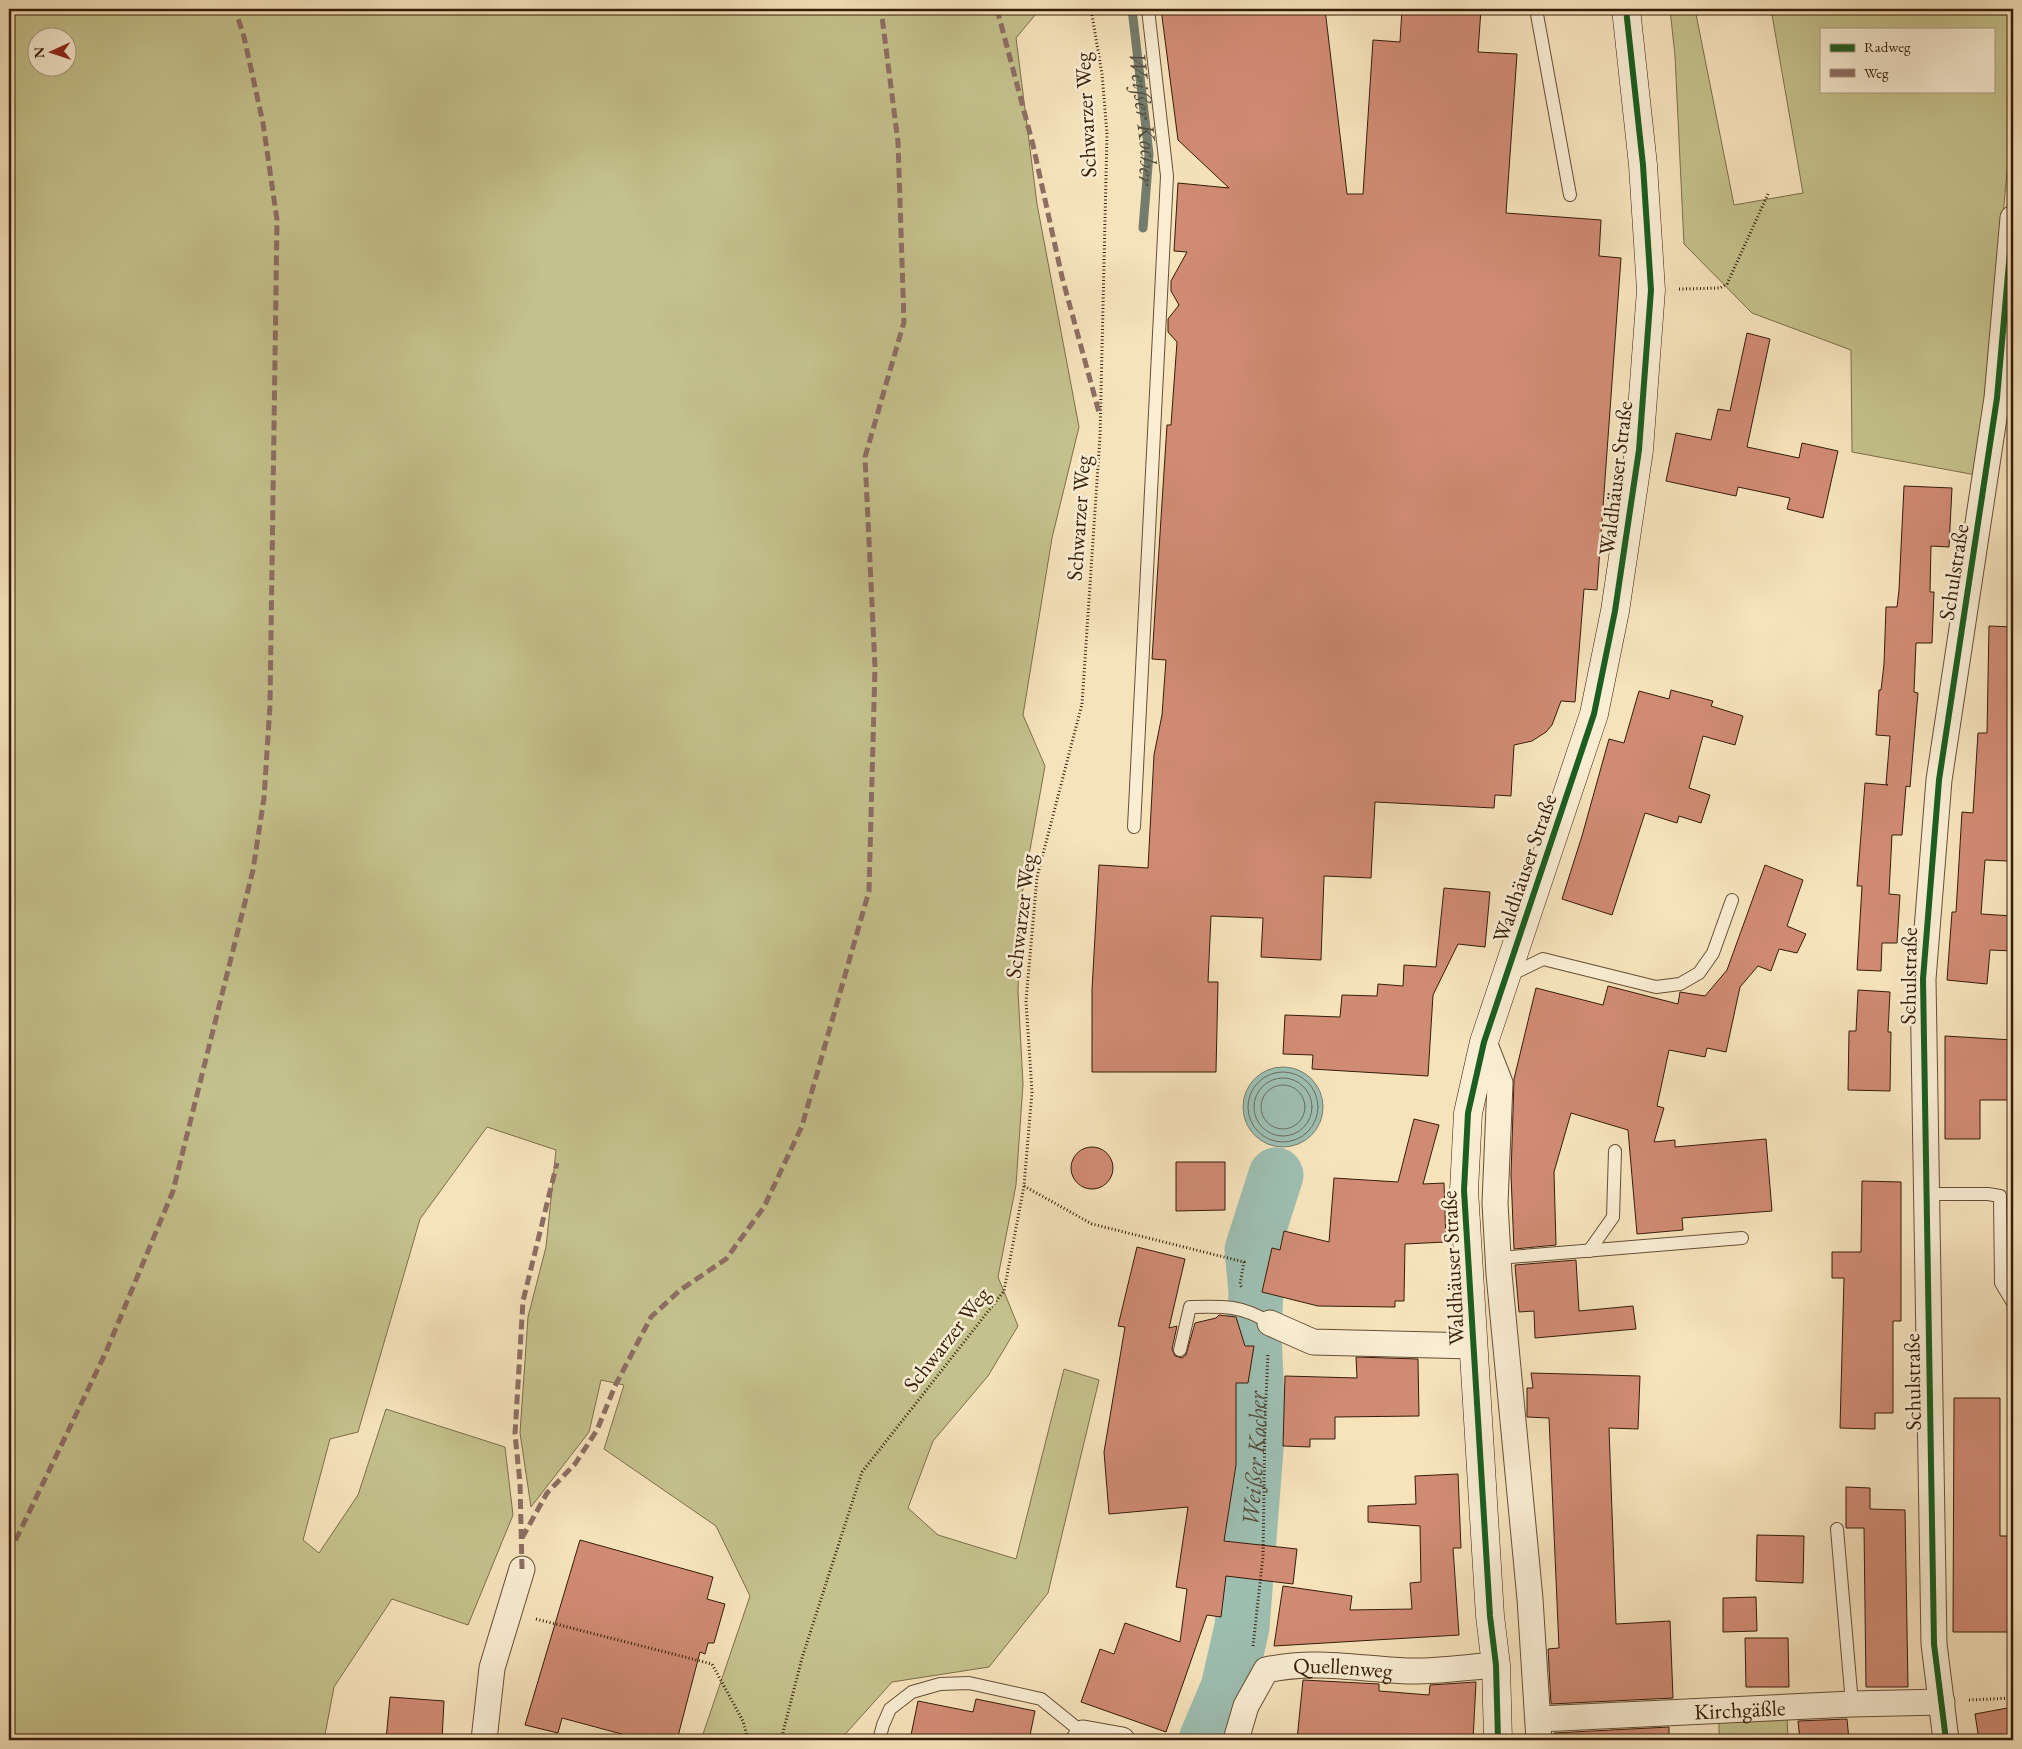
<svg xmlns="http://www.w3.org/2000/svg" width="2022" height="1749" font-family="'EB Garamond',serif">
<rect width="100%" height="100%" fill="#f6e3bc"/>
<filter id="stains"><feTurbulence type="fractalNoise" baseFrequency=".004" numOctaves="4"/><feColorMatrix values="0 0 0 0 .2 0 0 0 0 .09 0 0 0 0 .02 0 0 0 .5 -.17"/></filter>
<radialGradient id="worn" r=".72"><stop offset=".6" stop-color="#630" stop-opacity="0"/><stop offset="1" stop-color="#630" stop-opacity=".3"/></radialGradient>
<!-- green -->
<g fill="#c4c18c" stroke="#7d6e4a" fill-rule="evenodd">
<path d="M9 9H1040L1016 38 1037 204 1079 427 1052 538 1023 715 1045 766 1021 900 1018 991 1023 1084 1016 1185 998 1277 1018 1326 988 1376 933 1441 908 1508 938 1535 1016 1559 1064 1369 1099 1380 1048 1593 989 1667 892 1682 840 1740H701L750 1596 716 1526 604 1449 624 1385 601 1380 589 1432 531 1507 520 1433 528 1317 546 1247 556 1150 487 1127 420 1219 358 1432 330 1439 303 1540 319 1553 358 1495 386 1409 505 1447 513 1515 468 1625 392 1599 334 1687 324 1740H9ZM38 38H68V68H38Z"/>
<path d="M1670 9H1695L1734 205 1803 193 1771 9H2013V107L1986 399 1976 475 1852 452 1851 350 1752 313 1684 244 1675 56ZM1821 29H1993V91H1821Z"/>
<polygon points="1787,1714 1788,1740 1719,1740 1719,1719"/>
</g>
<!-- water -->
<circle fill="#9dbeb1" stroke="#747d6d" cx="1283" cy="1107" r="40"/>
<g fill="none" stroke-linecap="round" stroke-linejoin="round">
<!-- shore -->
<g stroke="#6a6d5c" stroke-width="1">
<circle cx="1283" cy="1107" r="35"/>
<circle cx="1283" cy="1107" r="29"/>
<circle cx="1283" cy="1107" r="22"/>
</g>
<!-- stream -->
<path stroke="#747d6d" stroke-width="9" id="s1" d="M1132 9 1149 154 1143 228"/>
<!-- river -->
<path stroke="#9dbeb1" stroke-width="55" id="s2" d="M1206 1740 1228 1688 1242 1627 1258 1424 1254 1333 1256 1292 1252 1250 1276 1175"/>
</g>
<!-- building -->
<g fill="#d08b74" stroke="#361c08">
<polygon points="1161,9 1325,9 1347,194 1363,194 1373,40 1400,42 1402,9 1481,9 1478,52 1517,54 1506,213 1601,220 1599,256 1621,258 1597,590 1584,589 1575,702 1561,701 1552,725 1546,732 1532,741 1514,745 1511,796 1495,795 1494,808 1375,802 1371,878 1324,876 1321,960 1261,957 1263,918 1211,916 1208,982 1218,982 1216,1072 1092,1072 1092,990 1099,865 1148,868 1154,755 1162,715 1166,660 1152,659 1167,425 1171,425 1177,342 1168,332 1168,319 1179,305 1171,291 1171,281 1187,252 1174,251 1178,183 1229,188 1178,140"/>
<polygon points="1747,333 1770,339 1747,447 1799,458 1802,443 1838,451 1823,518 1787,509 1790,498 1738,487 1736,496 1666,481 1676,433 1711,440 1718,409 1730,411"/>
<polygon points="1904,486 1952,488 1949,547 1931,546 1930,592 1934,592 1932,643 1916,643 1914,692 1918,693 1910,787 1906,786 1902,835 1892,835 1889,894 1900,895 1897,943 1882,943 1881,971 1857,970 1862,886 1857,886 1865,783 1888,785 1886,784 1890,736 1876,735 1879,690 1881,690 1884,664 1886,607 1897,607 1899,590"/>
<polygon points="1989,626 2013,627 2013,785 2008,861 1985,860 1981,914 2013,916 2013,951 1990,950 1987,984 1947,980 1952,912 1956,912 1962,812 1973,813 1978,733 1987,733"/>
<polygon points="1671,690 1713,701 1711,706 1743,716 1735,745 1703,736 1689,788 1710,795 1701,823 1679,816 1677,823 1645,813 1612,915 1562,899 1582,836 1609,739 1624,743 1639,691 1669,699"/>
<polygon points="1765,865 1803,880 1787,926 1806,934 1797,953 1779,949 1771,971 1758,966 1740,987 1726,1052 1707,1048 1705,1057 1669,1050 1657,1106 1664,1108 1654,1142 1675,1140 1675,1147 1766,1139 1772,1211 1682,1218 1683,1230 1637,1234 1628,1130 1571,1113 1554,1172 1556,1245 1514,1249 1511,1175 1514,1079 1536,988 1603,1005 1608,986 1678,1004 1680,992 1705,996 1727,970"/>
<polygon points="1444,888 1490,892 1485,947 1458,944 1433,995 1428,1076 1312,1069 1313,1055 1283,1054 1285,1015 1340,1017 1342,995 1377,996 1378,984 1403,986 1404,965 1436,967"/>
<polygon points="1858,990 1890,992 1888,1032 1891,1032 1890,1091 1848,1090 1849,1031 1856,1031"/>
<polygon points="1945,1036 2013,1040 2013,1100 1980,1100 1980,1139 1945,1139"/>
<polygon points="1414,1119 1439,1125 1423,1184 1444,1183 1446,1242 1405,1244 1404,1301 1395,1301 1395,1307 1318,1306 1262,1292 1272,1248 1280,1250 1284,1231 1329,1242 1334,1178 1398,1182"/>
<circle cx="1092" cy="1168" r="21"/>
<polygon points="1176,1162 1225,1162 1225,1210 1176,1211"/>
<polygon points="1862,1181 1901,1182 1901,1321 1893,1321 1893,1413 1875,1413 1875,1429 1840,1428 1844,1278 1832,1278 1832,1252 1861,1252"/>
<polygon points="1137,1247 1185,1259 1169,1328 1177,1326 1172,1349 1175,1356 1182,1358 1186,1355 1195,1323 1216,1318 1219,1315 1236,1317 1245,1346 1254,1346 1248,1383 1236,1383 1236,1465 1224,1541 1297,1549 1293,1584 1226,1576 1221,1617 1207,1615 1166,1732 1081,1702 1100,1649 1114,1654 1125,1623 1180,1642 1187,1589 1176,1587 1188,1507 1109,1514 1104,1452 1125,1327 1118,1326"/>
<polygon points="1576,1260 1579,1311 1633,1306 1636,1329 1535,1338 1534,1311 1519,1312 1515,1265"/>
<polygon points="1356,1357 1418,1359 1419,1416 1335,1417 1335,1439 1310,1439 1310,1447 1283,1446 1285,1376 1357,1378"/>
<polygon points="1531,1373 1640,1376 1638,1429 1609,1428 1616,1624 1670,1621 1673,1698 1551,1704 1548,1649 1559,1648 1549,1418 1527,1417 1527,1388 1533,1388"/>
<polygon points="1954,1398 2000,1398 2000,1536 2013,1536 2013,1632 1953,1632"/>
<polygon points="1458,1474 1461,1548 1453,1548 1459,1635 1274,1646 1283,1586 1352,1596 1350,1610 1412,1609 1410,1583 1421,1582 1420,1526 1368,1522 1368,1506 1416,1504 1415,1476"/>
<polygon points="1846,1487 1870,1488 1870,1509 1905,1510 1908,1687 1866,1687 1864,1528 1846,1528"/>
<polygon points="1757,1535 1804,1536 1803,1583 1756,1581"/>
<polygon points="580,1540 713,1577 707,1599 725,1604 714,1643 708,1643 705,1654 700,1652 677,1740 644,1740 562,1718 558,1733 525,1725"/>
<polygon points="1756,1597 1757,1631 1723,1632 1723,1598"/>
<polygon points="1745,1638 1788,1638 1789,1687 1746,1687"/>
<polygon points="1303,1680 1379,1684 1379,1691 1429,1695 1430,1685 1476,1682 1473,1740 1297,1740"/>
<polygon points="390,1697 444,1701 442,1740 386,1740"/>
<polygon points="976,1699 1035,1711 1029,1740 910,1740 918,1701 973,1712"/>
<polygon points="2013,1707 2013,1740 1979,1740 1975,1714"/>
<polygon points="1847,1719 1849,1740 1800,1740 1798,1721"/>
<polygon points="1669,1727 1669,1740 1555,1740 1554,1733"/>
</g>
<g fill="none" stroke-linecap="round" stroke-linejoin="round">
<defs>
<g id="lane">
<polyline points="1536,9 1570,195"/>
<polyline points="1134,827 1167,176 1148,9"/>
<polyline points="1508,976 1543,959 1656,987 1680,984 1699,973 1713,953 1732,900"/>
<polyline points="1926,1194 1988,1194 2000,1196 2001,1283 2013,1303"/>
<polyline points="1589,1251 1613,1217 1615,1151"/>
<polyline points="1498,1258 1742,1238"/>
<path d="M1180 1350 1190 1307C1223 1306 1242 1305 1270 1323"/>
<polyline points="1837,1529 1852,1704"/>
<polyline points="879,1740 883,1725 890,1709 912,1692 940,1684 969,1683 1041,1699 1083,1733"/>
</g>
<g id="street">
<polyline points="1484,1042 1500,1083 1495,1203 1499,1274 1530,1599 1539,1740"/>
<polyline points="1270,1323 1313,1342 1474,1346"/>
<path id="s3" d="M1539 1719 1852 1704 1942 1702"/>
<polyline points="484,1740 492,1668 522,1569"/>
<polyline points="1079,1740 1083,1733 1122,1740"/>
<path id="s4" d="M1236 1740 1246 1706 1266 1670C1315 1659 1358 1669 1407 1671 1436 1672 1467 1667 1496 1665"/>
<polyline points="1946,1740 1934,1644 1923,979 1939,780 1997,398 2013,218"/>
</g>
<polyline id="secondary" points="1498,1740 1496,1665 1490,1616 1464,1190 1468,1113 1484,1042 1594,714 1615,611 1639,450 1651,290 1643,165 1626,9"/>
</defs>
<!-- lane casing -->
<use href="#lane" stroke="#664e35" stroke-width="14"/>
<!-- street casing -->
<use href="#street" stroke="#664e35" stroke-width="27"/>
<!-- secondary casing -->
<use href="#secondary" stroke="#361c08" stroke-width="29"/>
<!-- path -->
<g stroke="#361c08" stroke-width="3" stroke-dasharray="1 2.5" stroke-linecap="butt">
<polyline points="1679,289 1720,288 1727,284 1768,194"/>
<polyline points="1024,1186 1092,1224 1244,1262 1240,1284 1242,1288"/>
<polyline points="536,1619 712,1664 743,1721 748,1740"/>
<polyline points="1253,1646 1263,1556 1265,1421 1268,1353"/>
<polyline points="1969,1700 2013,1698"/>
<polyline points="781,1740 802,1658 862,1472 1004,1291 1024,1186 1032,1092 1026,1001 1037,877 1082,704 1100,436 1107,134 1102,74 1091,9"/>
</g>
<!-- lane -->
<use href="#lane" stroke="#f9edd3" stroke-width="12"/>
<!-- street -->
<use href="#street" stroke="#f9edd3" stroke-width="25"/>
<!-- secondary -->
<use href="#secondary" stroke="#f9edd3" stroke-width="28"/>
<!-- quiet -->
<g stroke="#8d6e63" stroke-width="5" stroke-dasharray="10 5" stroke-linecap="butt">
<polyline points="997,9 1033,145 1062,277 1100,416"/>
<polyline points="522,1538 547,1493 575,1464 597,1430 615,1386 651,1317 679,1291 726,1259 764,1207 802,1126 869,891 875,667 865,457 904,322 898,142 881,9"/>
<polyline points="9,1554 106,1352 173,1191 253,870 264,798 270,705 277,220 263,123 244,37 235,9"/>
<polyline points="522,1569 520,1483 515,1434 523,1301 557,1163"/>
</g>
<defs>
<g id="cycleway">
<polyline points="1498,1740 1496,1665 1490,1616 1464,1190 1468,1113 1484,1042 1594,714 1615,611 1639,450 1651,290 1643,165 1626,9"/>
<polyline points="1946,1740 1934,1644 1923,979 1939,780 1997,398 2013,218"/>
</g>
</defs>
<!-- cycleway casing -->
<use href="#cycleway" stroke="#f9edd3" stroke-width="9"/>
<!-- cycleway -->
<use href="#cycleway" stroke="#1b5e20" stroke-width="6"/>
</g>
<g text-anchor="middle" stroke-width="5" stroke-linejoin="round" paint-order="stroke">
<!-- street labels -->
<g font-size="22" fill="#361c08" stroke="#f9edd3">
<text transform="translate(1085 115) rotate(-93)" y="8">Schwarzer Weg</text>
<text transform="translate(1615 478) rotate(-83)" y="8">Waldhäuser Straße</text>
<text transform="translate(1078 518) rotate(-86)" y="8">Schwarzer Weg</text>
<text transform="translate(1953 572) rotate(-81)" y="8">Schulstraße</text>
<text transform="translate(1524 868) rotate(-71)" y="8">Waldhäuser Straße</text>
<text transform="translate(1020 916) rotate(-83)" y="8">Schwarzer Weg</text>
<text transform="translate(1908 976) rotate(-89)" y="8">Schulstraße</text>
<text transform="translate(1452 1268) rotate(-93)" y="8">Waldhäuser Straße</text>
<text transform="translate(946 1339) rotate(-52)" y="8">Schwarzer Weg</text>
<text transform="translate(1912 1382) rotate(-91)" y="8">Schulstraße</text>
<text dy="8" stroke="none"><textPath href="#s4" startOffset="154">Quellenweg</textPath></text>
<text dy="8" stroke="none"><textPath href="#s3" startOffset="201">Kirchgäßle</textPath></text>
</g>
<!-- water labels -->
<g font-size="24" font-style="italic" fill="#554d3b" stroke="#f9edd3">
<text dy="8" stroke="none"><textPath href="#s1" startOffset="110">Weißer Kocher</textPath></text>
<text dy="8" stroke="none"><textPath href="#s2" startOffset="288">Weißer Kocher</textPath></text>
</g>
</g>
<!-- margin -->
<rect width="2022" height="1749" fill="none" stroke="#f6e3bc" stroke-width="30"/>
<rect x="10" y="10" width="2002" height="1729" fill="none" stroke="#361c08" stroke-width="2.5"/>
<rect x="15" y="15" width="1992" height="1719" fill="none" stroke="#361c08"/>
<!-- legend -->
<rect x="1820" y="28" width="175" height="65" fill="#f9edd3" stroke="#ab9982"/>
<rect x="1830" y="44" width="25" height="8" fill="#1b5e20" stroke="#ab9982"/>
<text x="1864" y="52" font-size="15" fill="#361c08">Radweg</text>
<rect x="1830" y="69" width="25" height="8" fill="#8d6e63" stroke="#ab9982"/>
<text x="1864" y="78" font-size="15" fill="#361c08">Weg</text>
<!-- north arrow -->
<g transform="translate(52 52) rotate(267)"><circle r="24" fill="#f9edd3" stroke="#ab9982"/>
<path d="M0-4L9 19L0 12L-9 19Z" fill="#8f2418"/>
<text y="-8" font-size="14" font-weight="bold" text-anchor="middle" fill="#361c08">N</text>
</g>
<rect width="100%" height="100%" filter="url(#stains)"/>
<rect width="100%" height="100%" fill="url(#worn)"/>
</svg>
